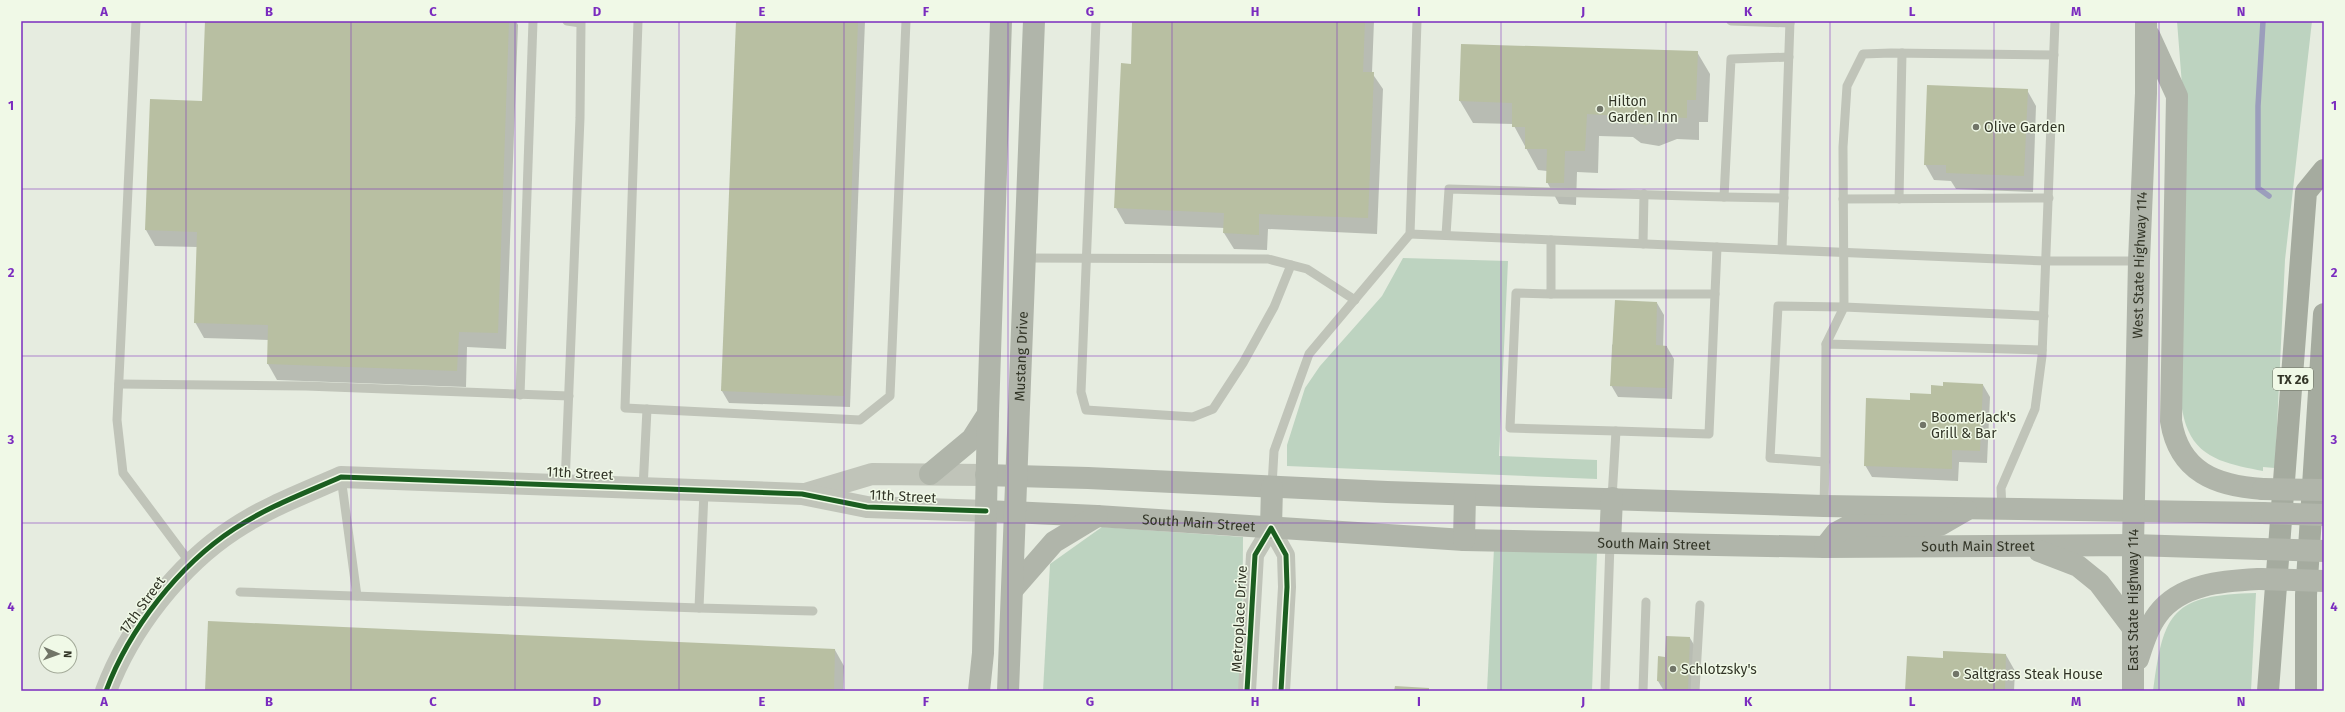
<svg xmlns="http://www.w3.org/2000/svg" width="2345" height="712" font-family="'Fira Sans',sans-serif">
<rect width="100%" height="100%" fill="#e6ece0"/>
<!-- green -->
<g fill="#bdd3c0">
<path d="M2177 21H2312L2285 260 2275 468 2263 467V471C2234 465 2201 461 2188 430 2183 419 2182 406 2179 394L2183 98Z"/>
<polygon points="1403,258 1508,261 1499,456 1597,460 1597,479 1287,466 1287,445 1305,388 1320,366 1382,296"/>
<polygon points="1102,527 1243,537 1242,691 1043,691 1050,564"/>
<polygon points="1494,548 1597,553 1592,691 1487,691"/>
<path d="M2256 593 2251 691H2153C2163 611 2173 595 2256 593Z"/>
</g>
<!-- shadow -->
<g fill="#0003">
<polygon points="206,21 516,21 518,25 506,349 467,347 466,387 277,380 268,364 269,340 204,338 195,322 198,247 155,246 146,230 203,102"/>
<polygon points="737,21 865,21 850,407 729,403 722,391"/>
<polygon points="1133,21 1374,21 1372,73 1383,89 1377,234 1268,229 1267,250 1234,249 1224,233 1225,228 1125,224 1116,208 1122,64 1132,65"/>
<polygon points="1697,52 1710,74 1708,122 1699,122 1699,140 1677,139 1659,146 1641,143 1633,137 1599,136 1598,173 1577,172 1576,205 1559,204 1547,182 1547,171 1538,170 1513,124 1473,123 1460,101"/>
<polygon points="2027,90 2036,106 2033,192 1956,189 1951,181 1934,180 1925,164"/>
<polygon points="1657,303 1664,315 1663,347 1667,347 1674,359 1672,399 1618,397 1611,385 1612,345"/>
<polygon points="1983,385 1990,397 1987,463 1959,462 1958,481 1872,477 1865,465 1910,401"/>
<polygon points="1690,638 1697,650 1695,691 1664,691 1658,681 1666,658"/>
<polygon points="835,650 844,666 843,691 206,691"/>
<polygon points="2006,655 2015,671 2014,691 1906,691 1944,659"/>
</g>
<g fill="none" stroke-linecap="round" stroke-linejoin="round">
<!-- stream -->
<polyline stroke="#9b9ebc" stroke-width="5.5" points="2263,21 2258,106 2258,188 2269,196"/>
</g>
<!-- building -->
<g fill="#b8bfa2">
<polygon points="205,21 509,21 498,333 459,332 457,371 267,364 268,325 194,323 197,232 145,230 150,99 202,101"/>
<polygon points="736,21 858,21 844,396 721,391"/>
<polygon points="1132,21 1365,21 1363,72 1374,72 1368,218 1259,214 1259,235 1223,233 1224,213 1114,208 1121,63 1131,64"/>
<polygon points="1461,44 1698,51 1696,100 1687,100 1687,118 1664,117 1646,125 1628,121 1620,116 1587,114 1585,151 1565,151 1564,183 1546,183 1547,149 1525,149 1525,127 1512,127 1512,103 1459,101"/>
<polygon points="1927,85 2028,89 2024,176 1946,173 1946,165 1924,165"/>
<polygon points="1615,300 1657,302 1656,345 1667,346 1666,388 1610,386"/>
<polygon points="1943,382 1983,384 1980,451 1952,450 1952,469 1864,466 1866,398 1910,400 1910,393 1931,394 1931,385 1943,386"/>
<polygon points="208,621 835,649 834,691 205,691"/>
<polygon points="1666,636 1690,637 1688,691 1664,691 1664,682 1657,681 1658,656 1665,657"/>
<polygon points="1943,651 2006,654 2005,691 1905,691 1907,656 1943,658"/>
<polygon points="1395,686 1429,688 1429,691 1394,691"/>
</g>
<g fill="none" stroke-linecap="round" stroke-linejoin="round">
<!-- service -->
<g stroke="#c0c4b9" stroke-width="9">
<polyline points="136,21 117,420 123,473 191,564"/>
<polyline points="638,21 625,408 860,420 890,396 906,21"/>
<polyline points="1096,21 1081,392 1086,410 1193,417 1213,409 1243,363 1274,307 1291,265"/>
<polyline points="1731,21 1790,23"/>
<polyline points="1724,197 1784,198"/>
<polyline points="1843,199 2049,198"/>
<polyline points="1899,199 1902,53"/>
<polyline points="1410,234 2046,261 2139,261"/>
<polyline points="1446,235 1449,189 1724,197 1731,59 1789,57"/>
<polyline points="1551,240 1551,294 1516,293 1510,428 1616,431"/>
<polyline points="1643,244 1644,194"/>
<polyline points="1782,249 1790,21"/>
<polyline points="1025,258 1268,259 1307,269 1355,300"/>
<polyline points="1551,294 1715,294"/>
<polyline points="1826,344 1844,307 2044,316"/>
<polyline points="119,384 306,386 569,396"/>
<polyline points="520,395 533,21"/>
<polyline points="1825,462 1826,344 2042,350"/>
<polyline points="341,477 357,596"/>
<polyline points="565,485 580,118 581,23 567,21"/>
<polyline points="1272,486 1274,451 1309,354 1410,234 1417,21"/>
<polyline points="643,489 647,409"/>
<polyline points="704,492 699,608 813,611"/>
<polyline points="1612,498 1616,431 1709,434 1717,247"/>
<polyline points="1824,506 1825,462 1770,458 1778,306 1844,307 1843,147 1847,86 1863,54 1891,53 2054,55"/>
<polyline points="2002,509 2001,488 2035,409 2042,356 2055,21"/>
<polyline points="240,592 699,608"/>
<polyline points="1605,691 1610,543"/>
<polyline points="1643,691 1646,602"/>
<polyline points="1695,691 1700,605"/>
</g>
<!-- minor -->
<polyline stroke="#c0c4b9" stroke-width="18" points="1247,691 1255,555 1271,528 1286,555 1287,587 1281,691"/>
<!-- tertiary -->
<g stroke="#c0c4b9" stroke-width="22">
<polyline points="805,494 872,474 986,475"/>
<path d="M106 691C129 629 179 565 234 529 267 507 305 493 341 477L802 494 867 507 986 511"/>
</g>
<!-- secondary -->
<g stroke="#b0b5aa" stroke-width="22">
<path d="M2149 35 2177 96 2171 421C2179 472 2216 486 2263 489"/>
<polyline points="930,474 972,439 988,414"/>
<polyline points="986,475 1088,478 1387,492 1824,506 2262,513"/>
<path id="s1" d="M986 511 1097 516 1464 540 1825 547 2133 545 2261 549"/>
<polyline points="1271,528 1272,487"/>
<polyline points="1464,540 1465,495"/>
<polyline points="1610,543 1612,498"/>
<polyline points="1825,547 1836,533 1849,526 1940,525 1966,510"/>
<polyline points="2039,551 2078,566 2099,583 2133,628"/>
<polyline points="1013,589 1054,542 1097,516"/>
<path d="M2138 659C2143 644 2148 627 2158 614 2181 583 2225 581 2260 579"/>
<polyline points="979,691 983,653 988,414 1001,21"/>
<path id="s2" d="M1008 691 1034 21"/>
<path id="s3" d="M2133 691V545L2139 261 2146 93V21"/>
</g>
<!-- motorway -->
<g stroke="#a5ab9f" stroke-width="22">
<polyline points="2268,691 2306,192 2324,170"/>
<polyline points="2306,691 2306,595 2324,314"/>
</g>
<!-- secondary-bridge -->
<g stroke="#b0b5aa" stroke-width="22">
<polyline points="2263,489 2324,490"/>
<polyline points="2262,513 2324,515"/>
<polyline points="2261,549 2324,551"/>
<polyline points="2260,579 2324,581"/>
</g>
<defs>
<g id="cycleway">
<path d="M106 691C129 629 179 565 234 529 267 507 305 493 341 477L802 494 867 507 986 511"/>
<polyline points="1247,691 1255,555 1271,528 1286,555 1287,587 1281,691"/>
</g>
</defs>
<!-- cycleway casing -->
<use href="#cycleway" stroke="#f0f9e7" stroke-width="8"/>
<!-- cycleway -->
<use href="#cycleway" stroke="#1b5e20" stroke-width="5"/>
</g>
<!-- grid -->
<path fill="none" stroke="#7b2cbf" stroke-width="1" stroke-opacity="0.55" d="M186 21V691M351 21V691M515 21V691M679 21V691M844 21V691M1008 21V691M1172 21V691M1337 21V691M1501 21V691M1666 21V691M1830 21V691M1994 21V691M2159 21V691M21 189H2324M21 356H2324M21 523H2324"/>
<!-- markers -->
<g fill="#717568" stroke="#f0f9e7" stroke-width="1.5">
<circle cx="1600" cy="109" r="4"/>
<circle cx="1976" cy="127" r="4"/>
<circle cx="1923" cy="425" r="4"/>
<circle cx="1673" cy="669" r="4"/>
<circle cx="1956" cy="674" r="4"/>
</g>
<g text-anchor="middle" stroke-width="3" stroke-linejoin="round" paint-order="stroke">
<!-- shield labels -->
<rect fill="#f0f9e7" stroke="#6b7061" stroke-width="1" x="2273" y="368" width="40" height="22" rx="3"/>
<g font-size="13" font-weight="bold" fill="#323527">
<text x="2293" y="384">TX 26</text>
</g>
<!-- poi labels -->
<g font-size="14" fill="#323527" stroke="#f0f9e7" text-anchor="start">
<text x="1608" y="106">Hilton<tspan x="1608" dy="16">Garden Inn</tspan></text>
<text x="1984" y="132">Olive Garden</text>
<text x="1931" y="422">BoomerJack's<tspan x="1931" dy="16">Grill &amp; Bar</tspan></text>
<text x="1681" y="674">Schlotzsky's</text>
<text x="1964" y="679">Saltgrass Steak House</text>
</g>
<!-- street labels -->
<g font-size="14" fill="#323527" stroke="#f0f9e7">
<text dy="5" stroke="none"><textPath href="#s3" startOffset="426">West State Highway 114</textPath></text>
<text dy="5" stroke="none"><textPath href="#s2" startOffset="335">Mustang Drive</textPath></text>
<text transform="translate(580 473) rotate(3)" y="5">11th Street</text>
<text transform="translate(903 496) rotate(3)" y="5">11th Street</text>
<text dy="5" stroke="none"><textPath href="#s1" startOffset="213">South Main Street</textPath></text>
<text dy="5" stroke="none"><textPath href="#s1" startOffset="669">South Main Street</textPath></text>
<text dy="5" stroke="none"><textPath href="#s1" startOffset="993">South Main Street</textPath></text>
<text dy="5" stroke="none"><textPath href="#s3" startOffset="91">East State Highway 114</textPath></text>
<text transform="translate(142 605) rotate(-54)" y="5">17th Street</text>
<text transform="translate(1239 619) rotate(-87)" y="5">Metroplace Drive</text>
</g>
</g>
<!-- border -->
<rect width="2345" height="712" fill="none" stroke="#f0f9e7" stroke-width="44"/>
<!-- north arrow -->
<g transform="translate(58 654) rotate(92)"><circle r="19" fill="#f0f9e7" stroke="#a4ab9a"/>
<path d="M0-3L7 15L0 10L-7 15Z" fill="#717568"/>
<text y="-6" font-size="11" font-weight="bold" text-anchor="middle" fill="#323527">N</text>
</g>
<rect x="22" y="22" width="2301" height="668" fill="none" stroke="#7b2cbf" stroke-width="1.5"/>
<g font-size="13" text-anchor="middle" font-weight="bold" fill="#7b2cbf">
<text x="104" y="16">A</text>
<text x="269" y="16">B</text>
<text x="433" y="16">C</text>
<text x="597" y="16">D</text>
<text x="762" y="16">E</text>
<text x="926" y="16">F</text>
<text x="1090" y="16">G</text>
<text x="1255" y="16">H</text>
<text x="1419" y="16">I</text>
<text x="1583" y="16">J</text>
<text x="1748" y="16">K</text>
<text x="1912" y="16">L</text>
<text x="2076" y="16">M</text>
<text x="2241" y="16">N</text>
<text x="11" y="110">1</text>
<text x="2334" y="110">1</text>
<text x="11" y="277">2</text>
<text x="2334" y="277">2</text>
<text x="11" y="444">3</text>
<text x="2334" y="444">3</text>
<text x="11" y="611">4</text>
<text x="2334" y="611">4</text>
<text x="104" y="706">A</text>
<text x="269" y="706">B</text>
<text x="433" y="706">C</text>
<text x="597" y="706">D</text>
<text x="762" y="706">E</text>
<text x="926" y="706">F</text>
<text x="1090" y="706">G</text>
<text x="1255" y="706">H</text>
<text x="1419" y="706">I</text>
<text x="1583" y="706">J</text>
<text x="1748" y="706">K</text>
<text x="1912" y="706">L</text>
<text x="2076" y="706">M</text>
<text x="2241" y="706">N</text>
</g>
</svg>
